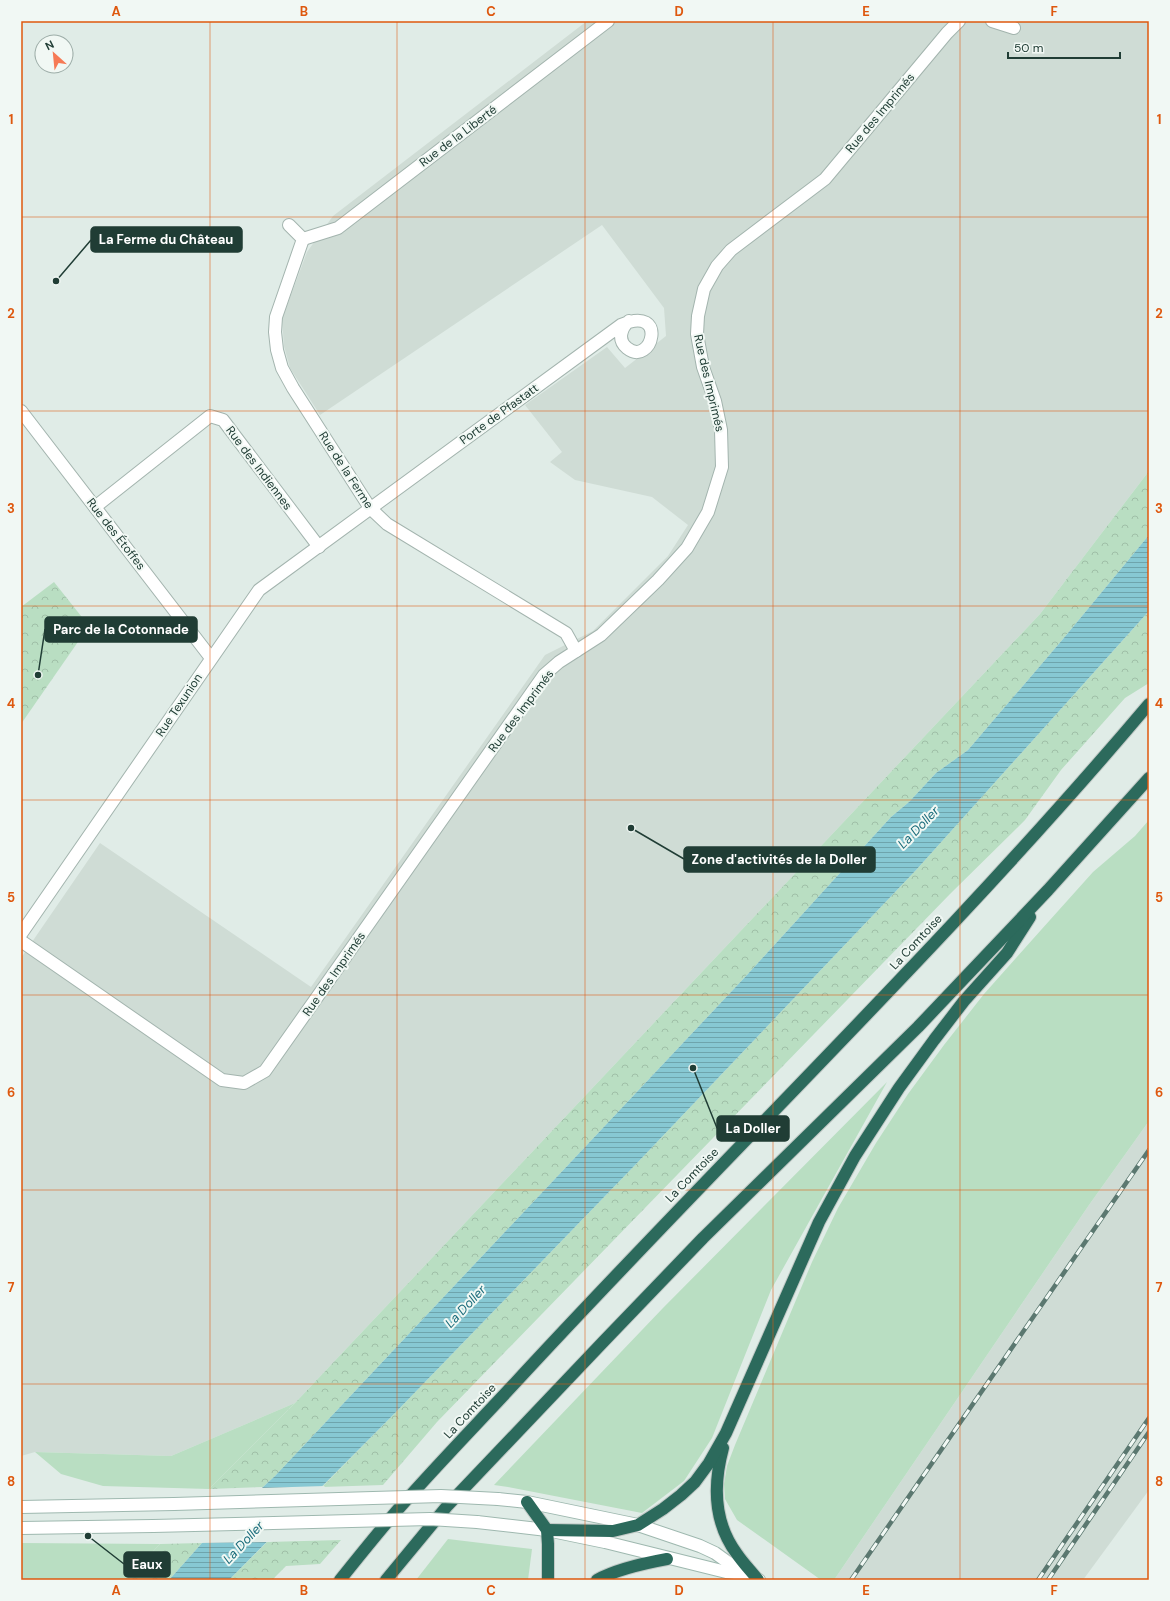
<svg xmlns="http://www.w3.org/2000/svg" width="1170" height="1601" font-family="'DM Sans',sans-serif">
<defs>
<pattern id="forest-crowns" width="20" height="18" patternUnits="userSpaceOnUse"><rect width="20" height="18" fill="#b9dec2"/><path d="M2 6a3 3 0 1 1 6 0M12 15a3 3 0 1 1 6 0" fill="none" stroke="#9fbfa7"/></pattern>
<pattern id="water-rules" width="6" height="5" patternUnits="userSpaceOnUse"><rect width="6" height="5" fill="#87c8d3"/><path d="M0 2.5h6" fill="none" stroke="#6ea4ac"/></pattern>
</defs>
<rect width="100%" height="100%" fill="#e0ece7"/>
<!-- built -->
<g fill="#cfdcd5">
<polygon points="587,21 1149,21 1149,471 1040,614 295,1403 171,1456 35,1452 21,1456 21,958 100,843 311,987 545,655 593,631 668,556 688,525 652,497 575,480 550,462 562,452 525,405 607,347 625,368 666,336 664,308 602,225 320,415 290,368 284,346 282,319 307,252 333,216"/>
<polygon points="1149,1121 1149,1490 1083,1580 834,1580 1089,1205"/>
</g>
<!-- green -->
<g fill="#b9dec2">
<polygon points="1149,820 1149,1121 1089,1205 834,1580 821,1580 737,1520 725,1499 724,1484 727,1466 735,1445 812,1262 838,1208 876,1143 908,1094 944,1045 984,994 1041,930 1093,872 1135,836"/>
<polygon points="887,1082 771,1290 712,1438 684,1481 642,1513 508,1487 494,1485 663,1308"/>
<polygon points="295,1403 209,1489 103,1486 61,1474 35,1452 171,1456"/>
<polygon points="448,1539 532,1549 528,1580 416,1580"/>
<polygon points="21,1543 160,1544 126,1580 21,1580"/>
</g>
<!-- forest -->
<g fill="url(#forest-crowns)">
<polygon points="1149,471 1149,535 1063,639 968,750 936,773 909,802 891,817 747,975 275,1476 263,1487 209,1489 295,1403 1040,614"/>
<polygon points="54,582 89,626 21,724 21,607"/>
<polygon points="1149,611 1149,683 1125,698 1061,770 1025,820 950,894 437,1422 383,1485 322,1487 396,1412 638,1162 917,869"/>
<polygon points="341,1540 320,1564 286,1566 272,1580 229,1580 267,1542"/>
<polygon points="202,1543 169,1580 126,1580 160,1544"/>
</g>
<!-- water -->
<polygon fill="url(#water-rules)" points="1149,535 1149,611 917,869 638,1162 396,1412 229,1580 169,1580 202,1543 275,1476 747,975 891,817 909,802 936,773 968,750 1063,639"/>
<!-- pier -->
<polygon fill="#e0ece7" points="325,1486 270,1542 199,1543 259,1488"/>
<g fill="none" stroke-linecap="round" stroke-linejoin="round">
<defs>
<g id="minor">
<polyline points="992,21 1014,28"/>
<polyline points="289,225 303,239 276,317 275,332 277,350 282,368 293,388 370,508 387,524 566,633 576,651"/>
<polyline points="303,239 338,228 608,21"/>
<polyline points="21,411 211,658"/>
<polyline points="95,507 210,416 223,420 319,547"/>
<path d="M21 934 259 590 621 325C669 304 652 368 627 348 617 340 621 328 629 321"/>
<polyline points="21,941 222,1080 244,1083 265,1071 544,675 559,662 601,635 658,580 687,548 708,512 722,467 721,430 715,401 703,367 697,334 698,316 704,289 717,266 731,250 825,179 947,33 959,21"/>
</g>
<g id="secondary">
<polyline points="498,1499 527,1502 638,1525 700,1546 715,1553 744,1574 759,1580"/>
<polyline points="21,1507 174,1504"/>
<polyline points="477,1522 547,1530 605,1542 726,1572 744,1574"/>
<polyline points="21,1528 153,1526"/>
</g>
<g id="motorway">
<path d="M723 1448C713 1485 713 1522 737 1554 743 1563 751 1571 758 1580"/>
<polyline points="527,1502 547,1530 548,1544 548,1580"/>
<polyline points="547,1530 613,1531 638,1525 663,1509 681,1495 695,1482 709,1463 726,1433 819,1222 855,1156 899,1088 934,1040 964,1001 1007,953 1030,917"/>
<path d="M340 1580C360 1555 380 1530 401 1506 438 1464 477 1424 515 1383 725 1155 949 941 1149 704"/>
<polyline points="386,1580 448,1505 604,1341 703,1238 918,1027 1048,890 1149,778"/>
<path d="M597 1580C617 1569 645 1563 667 1559"/>
</g>
</defs>
<!-- minor casing -->
<use href="#minor" stroke="#a3b4ae" stroke-width="14"/>
<!-- secondary casing -->
<use href="#secondary" stroke="#9eb8af" stroke-width="14"/>
<!-- motorway casing -->
<use href="#motorway" stroke="#c1c9c6" stroke-width="14"/>
<!-- minor -->
<use href="#minor" stroke="#fff" stroke-width="12"/>
<!-- secondary -->
<use href="#secondary" stroke="#fff" stroke-width="12"/>
<!-- motorway -->
<use href="#motorway" stroke="#2c6a5c" stroke-width="12"/>
<defs>
<g id="rail">
<polyline points="851,1580 1149,1150"/>
<polyline points="1038,1580 1149,1418"/>
<polyline points="1048,1580 1149,1432"/>
</g>
</defs>
<!-- rail casing -->
<use href="#rail" stroke="#5b7870" stroke-width="4.5"/>
<!-- rail -->
<use href="#rail" stroke="#f1f8f4" stroke-width="3" stroke-dasharray="9" stroke-linecap="butt"/>
<defs>
<g id="secondary-bridge">
<polyline points="174,1504 441,1496 498,1499"/>
<polyline points="153,1526 430,1519 477,1522"/>
</g>
</defs>
<!-- secondary-bridge casing -->
<use href="#secondary-bridge" stroke="#9eb8af" stroke-width="14" stroke-linecap="butt"/>
<!-- secondary-bridge -->
<use href="#secondary-bridge" stroke="#fff" stroke-width="12"/>
</g>
<!-- grid -->
<path fill="none" stroke="#de580e" stroke-width="1" stroke-opacity="0.55" d="M210 21V1580M397 21V1580M585 21V1580M773 21V1580M960 21V1580M21 217H1149M21 411H1149M21 606H1149M21 800H1149M21 995H1149M21 1190H1149M21 1384H1149"/>
<g text-anchor="middle" stroke-width="4" stroke-linejoin="round" paint-order="stroke">
<!-- street labels -->
<g font-size="12" fill="#203d35" stroke="#f1f8f4">
<text transform="translate(880 113) rotate(-50)" y="4">Rue des Imprimés</text>
<text transform="translate(458 136) rotate(-37)" y="4">Rue de la Liberté</text>
<text transform="translate(709 383) rotate(77)" y="4">Rue des Imprimés</text>
<text transform="translate(499 414) rotate(-36)" y="4">Porte de Pfastatt</text>
<text transform="translate(259 468) rotate(53)" y="4">Rue des Indiennes</text>
<text transform="translate(346 470) rotate(57)" y="4">Rue de la Ferme</text>
<text transform="translate(116 534) rotate(52)" y="4">Rue des Étoffes</text>
<text transform="translate(179 705) rotate(-56)" y="4">Rue Texunion</text>
<text transform="translate(521 711) rotate(-53)" y="4">Rue des Imprimés</text>
<text transform="translate(916 942) rotate(-47)" y="4">La Comtoise</text>
<text transform="translate(334 974) rotate(-55)" y="4">Rue des Imprimés</text>
<text transform="translate(692 1175) rotate(-46)" y="4">La Comtoise</text>
<text transform="translate(470 1411) rotate(-47)" y="4">La Comtoise</text>
</g>
<!-- water labels -->
<g font-size="13" font-style="italic" fill="#196b7a" stroke="#f1f8f4">
<text transform="translate(918 827) rotate(-46)" y="5">La Doller</text>
<text transform="translate(465 1306) rotate(-47)" y="5">La Doller</text>
<text transform="translate(243 1542) rotate(-47)" y="5">La Doller</text>
</g>
</g>
<!-- callouts -->
<path fill="none" stroke="#203d35" stroke-width="1.5" d="M56 281L91 240M38 675L45 629M631 828L684 859M693 1068L717 1128M88 1536L124 1564"/>
<g fill="#203d35" stroke="#f1f8f4" stroke-width="1.5">
<circle cx="56" cy="281" r="4"/>
<circle cx="38" cy="675" r="4"/>
<circle cx="631" cy="828" r="4"/>
<circle cx="693" cy="1068" r="4"/>
<circle cx="88" cy="1536" r="4"/>
</g>
<g fill="#203d35" stroke="#203d35" stroke-width="1.5">
<rect x="91" y="227" width="151" height="25" rx="4"/>
<rect x="45" y="617" width="152" height="25" rx="4"/>
<rect x="684" y="847" width="191" height="25" rx="4"/>
<rect x="717" y="1116" width="72" height="25" rx="4"/>
<rect x="124" y="1552" width="46" height="25" rx="4"/>
</g>
<g font-size="13" text-anchor="middle" font-weight="bold" fill="#fff">
<text x="166" y="244">La Ferme du Château</text>
<text x="121" y="634">Parc de la Cotonnade</text>
<text x="779" y="864">Zone d'activités de la Doller</text>
<text x="753" y="1133">La Doller</text>
<text x="147" y="1569">Eaux</text>
</g>
<!-- border -->
<rect width="1170" height="1601" fill="none" stroke="#f1f8f4" stroke-width="44"/>
<!-- north arrow -->
<g transform="translate(54 54) rotate(333)"><circle r="19" fill="#f1f8f4" stroke="#9dada8"/>
<path d="M0-3L7 15L0 10L-7 15Z" fill="#f67a55"/>
<text y="-6" font-size="11" font-weight="bold" text-anchor="middle" fill="#203d35">N</text>
</g>
<!-- scale -->
<path d="M1008 52v6h112v-6" fill="none" stroke="#203d35" stroke-width="2"/>
<text x="1014" y="52" font-size="12" fill="#203d35" stroke="#f1f8f4" stroke-width="3" paint-order="stroke">50 m</text>
<rect x="22" y="22" width="1126" height="1557" fill="none" stroke="#de580e" stroke-width="1.5"/>
<g font-size="13" text-anchor="middle" font-weight="bold" fill="#de580e">
<text x="116" y="16">A</text>
<text x="304" y="16">B</text>
<text x="491" y="16">C</text>
<text x="679" y="16">D</text>
<text x="866" y="16">E</text>
<text x="1054" y="16">F</text>
<text x="11" y="124">1</text>
<text x="1159" y="124">1</text>
<text x="11" y="318">2</text>
<text x="1159" y="318">2</text>
<text x="11" y="513">3</text>
<text x="1159" y="513">3</text>
<text x="11" y="708">4</text>
<text x="1159" y="708">4</text>
<text x="11" y="902">5</text>
<text x="1159" y="902">5</text>
<text x="11" y="1097">6</text>
<text x="1159" y="1097">6</text>
<text x="11" y="1292">7</text>
<text x="1159" y="1292">7</text>
<text x="11" y="1486">8</text>
<text x="1159" y="1486">8</text>
<text x="116" y="1595">A</text>
<text x="304" y="1595">B</text>
<text x="491" y="1595">C</text>
<text x="679" y="1595">D</text>
<text x="866" y="1595">E</text>
<text x="1054" y="1595">F</text>
</g>
</svg>
